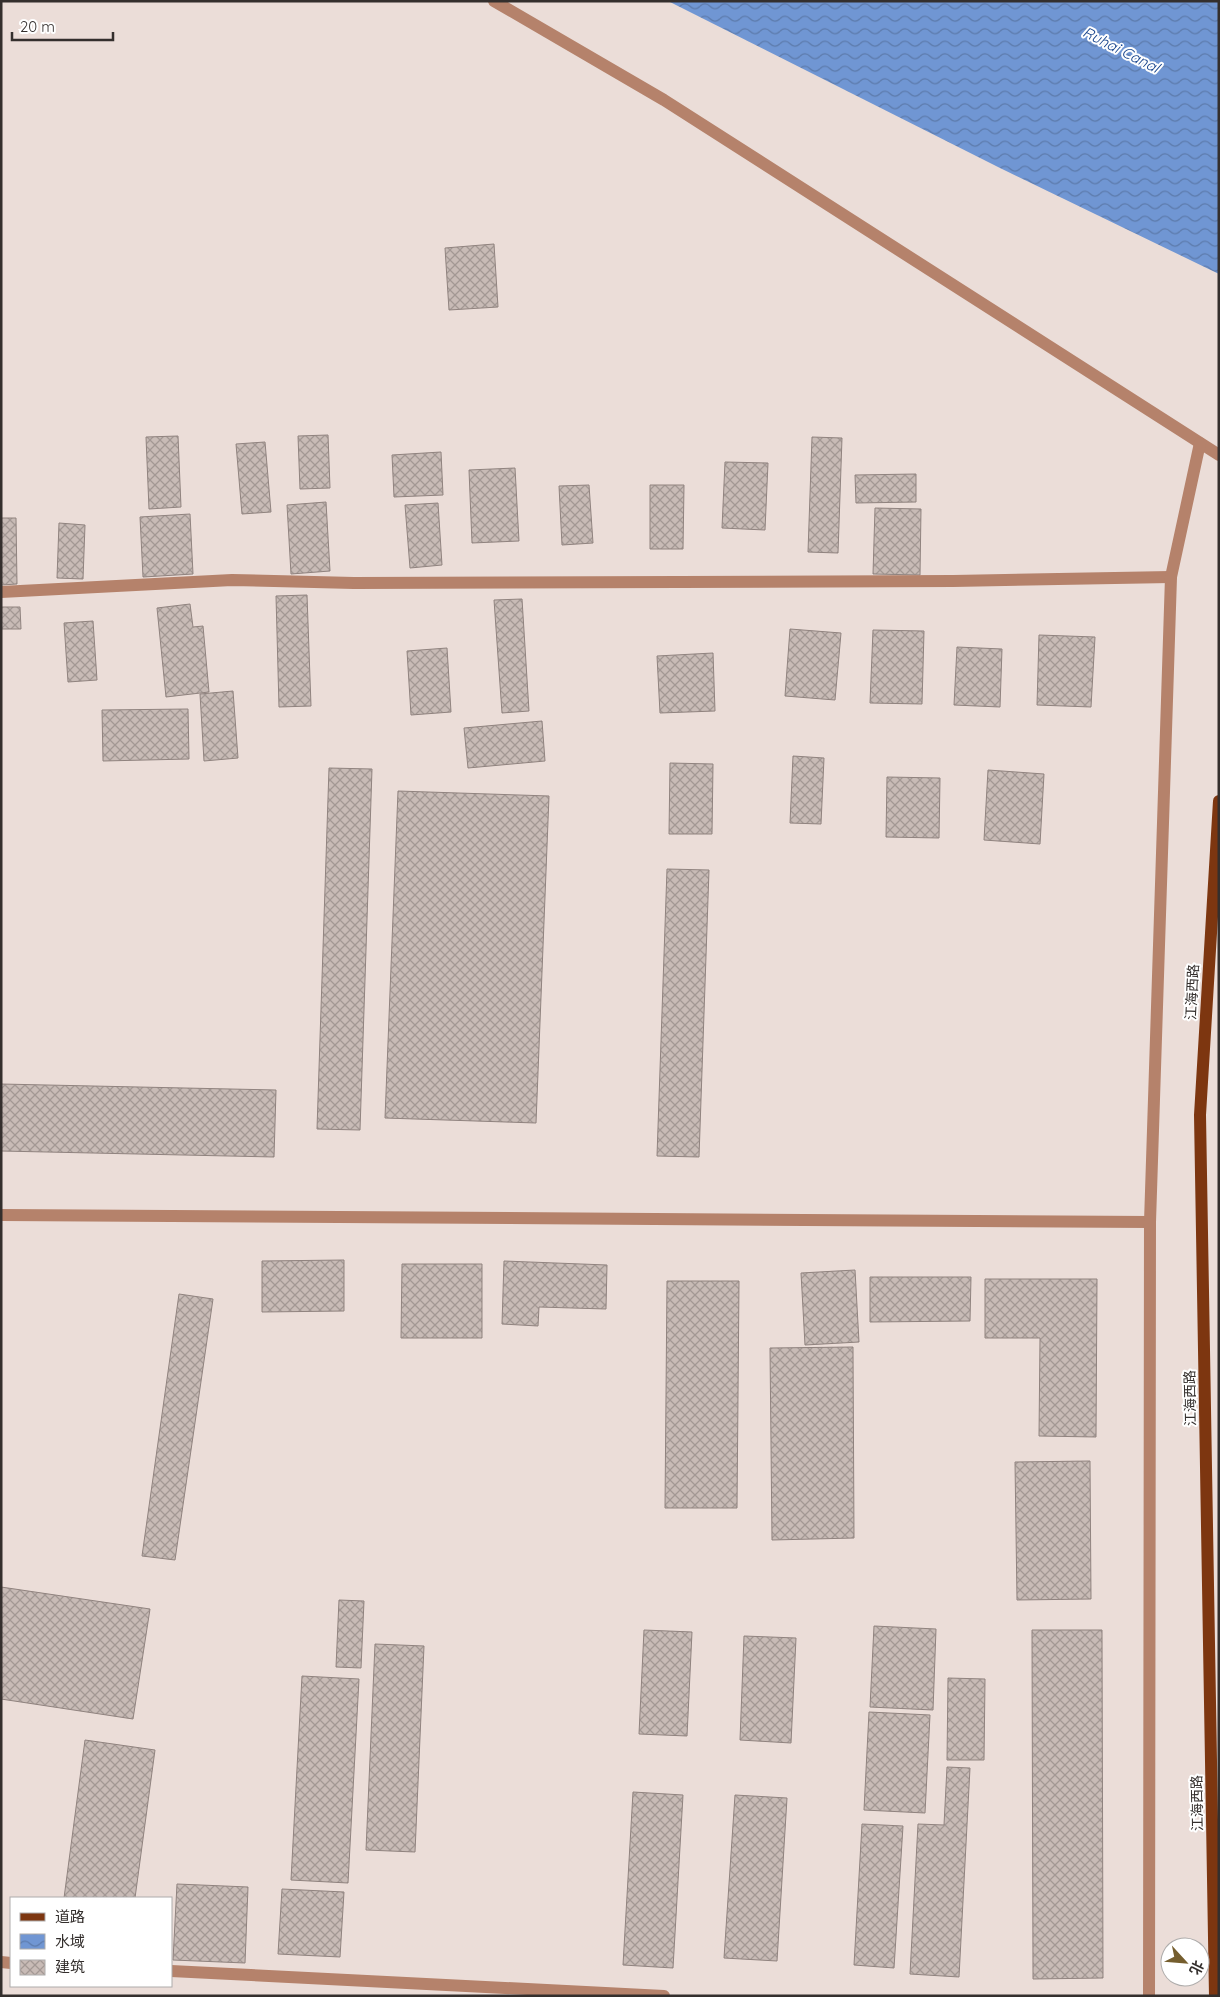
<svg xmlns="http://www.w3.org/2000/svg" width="1220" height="1997" font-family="Quicksand,'Noto Sans SC',sans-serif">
<defs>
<pattern id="water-waves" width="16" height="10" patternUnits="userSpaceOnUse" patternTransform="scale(1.25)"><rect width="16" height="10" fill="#7096d3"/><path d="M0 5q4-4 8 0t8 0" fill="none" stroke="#5d7bac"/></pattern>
<pattern id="building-cross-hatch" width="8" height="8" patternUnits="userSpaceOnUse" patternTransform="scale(1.25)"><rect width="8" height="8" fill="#c8bbb6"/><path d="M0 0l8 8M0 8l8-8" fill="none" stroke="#a39894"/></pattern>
</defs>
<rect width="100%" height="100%" fill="#ebddd8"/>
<!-- water -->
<polygon fill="url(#water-waves)" points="668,1 1219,1 1219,274 1000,168"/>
<!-- building -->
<g fill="url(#building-cross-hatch)" stroke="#90837f">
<polygon points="494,244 498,307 449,310 445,248"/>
<polygon points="328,435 330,488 300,489 298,436"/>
<polygon points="178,436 181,507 149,509 146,437"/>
<polygon points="812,437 842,438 838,553 808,552"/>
<polygon points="265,442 271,512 242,514 236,444"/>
<polygon points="441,452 443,495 394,497 392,455"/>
<polygon points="725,462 768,463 765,530 722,528"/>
<polygon points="515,468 519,541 472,543 469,470"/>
<polygon points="916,474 916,502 856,503 855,475"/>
<polygon points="589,485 593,543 562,545 559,486"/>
<polygon points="650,485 684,485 683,549 650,549"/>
<polygon points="326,502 330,571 291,574 287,505"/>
<polygon points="438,503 442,565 410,568 405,505"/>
<polygon points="875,508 921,509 920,575 873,574"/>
<polygon points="190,514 193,574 143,577 140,517"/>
<polygon points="1,518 16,518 17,584 1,585"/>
<polygon points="59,523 85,525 83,579 57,578"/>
<polygon points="307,595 311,706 279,707 276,596"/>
<polygon points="522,599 529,711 502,713 494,600"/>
<polygon points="190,604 193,627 203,626 209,692 166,697 157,608"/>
<polygon points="1,607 20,607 21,629 1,629"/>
<polygon points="93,621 97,680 68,682 64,623"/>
<polygon points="790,629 841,633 835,700 785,696"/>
<polygon points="873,630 924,631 922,704 870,703"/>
<polygon points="1039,635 1095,637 1091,707 1037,705"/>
<polygon points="957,647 1002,649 1000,707 954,705"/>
<polygon points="447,648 451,712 411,715 407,651"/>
<polygon points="713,653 715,711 660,713 657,656"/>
<polygon points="233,691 238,758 204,761 200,694"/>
<polygon points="188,709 189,759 103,761 102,710"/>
<polygon points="542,721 545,761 468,768 464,728"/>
<polygon points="793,756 824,758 821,824 790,823"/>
<polygon points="670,763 713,764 712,834 669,834"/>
<polygon points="329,768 372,769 360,1130 317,1129"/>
<polygon points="988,770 1044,774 1040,844 984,840"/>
<polygon points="887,777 940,778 939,838 886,837"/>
<polygon points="398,791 549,796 536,1123 385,1118"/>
<polygon points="667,869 709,870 699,1157 657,1156"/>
<polygon points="1,1084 276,1090 274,1157 1,1151"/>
<polygon points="344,1260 344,1311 262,1312 262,1261"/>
<polygon points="504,1261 607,1265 606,1309 539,1307 538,1326 502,1324"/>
<polygon points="402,1264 482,1264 482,1338 401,1338"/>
<polygon points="855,1270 859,1342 805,1345 801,1273"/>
<polygon points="870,1277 971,1277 970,1321 870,1322"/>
<polygon points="985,1279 1097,1279 1096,1437 1039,1436 1040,1338 985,1338"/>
<polygon points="667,1281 739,1281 737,1508 665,1508"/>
<polygon points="179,1294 213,1299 175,1560 142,1556"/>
<polygon points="853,1347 854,1538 772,1540 770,1348"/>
<polygon points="1090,1461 1091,1599 1017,1600 1015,1462"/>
<polygon points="1,1587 150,1609 133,1719 1,1699"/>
<polygon points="339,1600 364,1601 361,1668 336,1667"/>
<polygon points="874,1626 936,1629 933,1710 870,1707"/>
<polygon points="644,1630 692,1632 687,1736 639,1734"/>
<polygon points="1032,1630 1102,1630 1103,1978 1033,1979"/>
<polygon points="744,1636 796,1638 791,1743 740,1740"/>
<polygon points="375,1644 424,1646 415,1852 366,1850"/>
<polygon points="302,1676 359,1679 348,1883 291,1880"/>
<polygon points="948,1678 985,1679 984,1760 947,1760"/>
<polygon points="869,1712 930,1715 925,1813 864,1810"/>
<polygon points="85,1740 155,1750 135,1898 64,1898"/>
<polygon points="947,1767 970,1768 959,1977 910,1974 918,1824 944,1825"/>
<polygon points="633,1792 683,1795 673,1968 623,1965"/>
<polygon points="735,1795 787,1798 777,1961 724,1958"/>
<polygon points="862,1824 903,1826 894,1968 854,1965"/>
<polygon points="177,1884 248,1887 245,1963 173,1960"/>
<polygon points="282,1889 344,1892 340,1957 278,1954"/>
</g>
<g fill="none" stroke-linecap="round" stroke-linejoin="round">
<!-- minor -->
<g stroke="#b5826b" stroke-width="12">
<polyline points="494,1 664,100 1219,455"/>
<polyline points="1,592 232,580 354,583 953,581 1171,577"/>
<polyline points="1,1215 1150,1222"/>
<polyline points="1,1962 11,1963"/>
<polyline points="171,1971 664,1996"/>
<polyline points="1149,1996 1150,1222 1171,577 1200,443"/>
</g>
<!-- major -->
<polyline stroke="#7d3610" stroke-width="12" points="1215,1996 1200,1115 1219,801"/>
</g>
<g text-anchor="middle" stroke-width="4" stroke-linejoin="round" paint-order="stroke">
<!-- street labels -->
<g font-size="14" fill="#342f2d" stroke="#fff">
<text transform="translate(1192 992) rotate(-87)" y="5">江海西路</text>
<text transform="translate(1190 1398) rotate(-91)" y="5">江海西路</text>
<text transform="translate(1197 1803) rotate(-91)" y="5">江海西路</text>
</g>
<!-- water labels -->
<g font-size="15" font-style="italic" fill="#16438c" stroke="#fff">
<text transform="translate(1121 50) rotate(27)" y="5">Ruhai Canal</text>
</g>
</g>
<!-- border -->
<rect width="1220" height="1997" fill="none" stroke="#342f2d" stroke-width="5"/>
<!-- legend -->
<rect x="10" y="1897" width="162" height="90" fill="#ffffff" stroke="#aeacab"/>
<rect x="20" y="1913" width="25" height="8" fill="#7d3610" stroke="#aeacab"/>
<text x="55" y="1922" font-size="15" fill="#342f2d">道路</text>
<rect x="20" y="1934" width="25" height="15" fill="url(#water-waves)" stroke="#aeacab"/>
<text x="55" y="1947" font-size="15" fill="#342f2d">水域</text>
<rect x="20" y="1960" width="25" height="15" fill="url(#building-cross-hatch)" stroke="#aeacab"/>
<text x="55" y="1972" font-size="15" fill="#342f2d">建筑</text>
<!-- north arrow -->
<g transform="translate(1185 1962) rotate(116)"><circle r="24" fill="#ffffff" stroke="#aeacab"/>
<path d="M0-4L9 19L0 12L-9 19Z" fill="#755e2e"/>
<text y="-8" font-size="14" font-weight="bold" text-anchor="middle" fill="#342f2d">北</text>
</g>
<!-- scale -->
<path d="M12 32v8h101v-8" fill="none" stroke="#342f2d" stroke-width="2.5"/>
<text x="20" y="32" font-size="15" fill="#342f2d" stroke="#ffffff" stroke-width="4" paint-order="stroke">20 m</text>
</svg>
